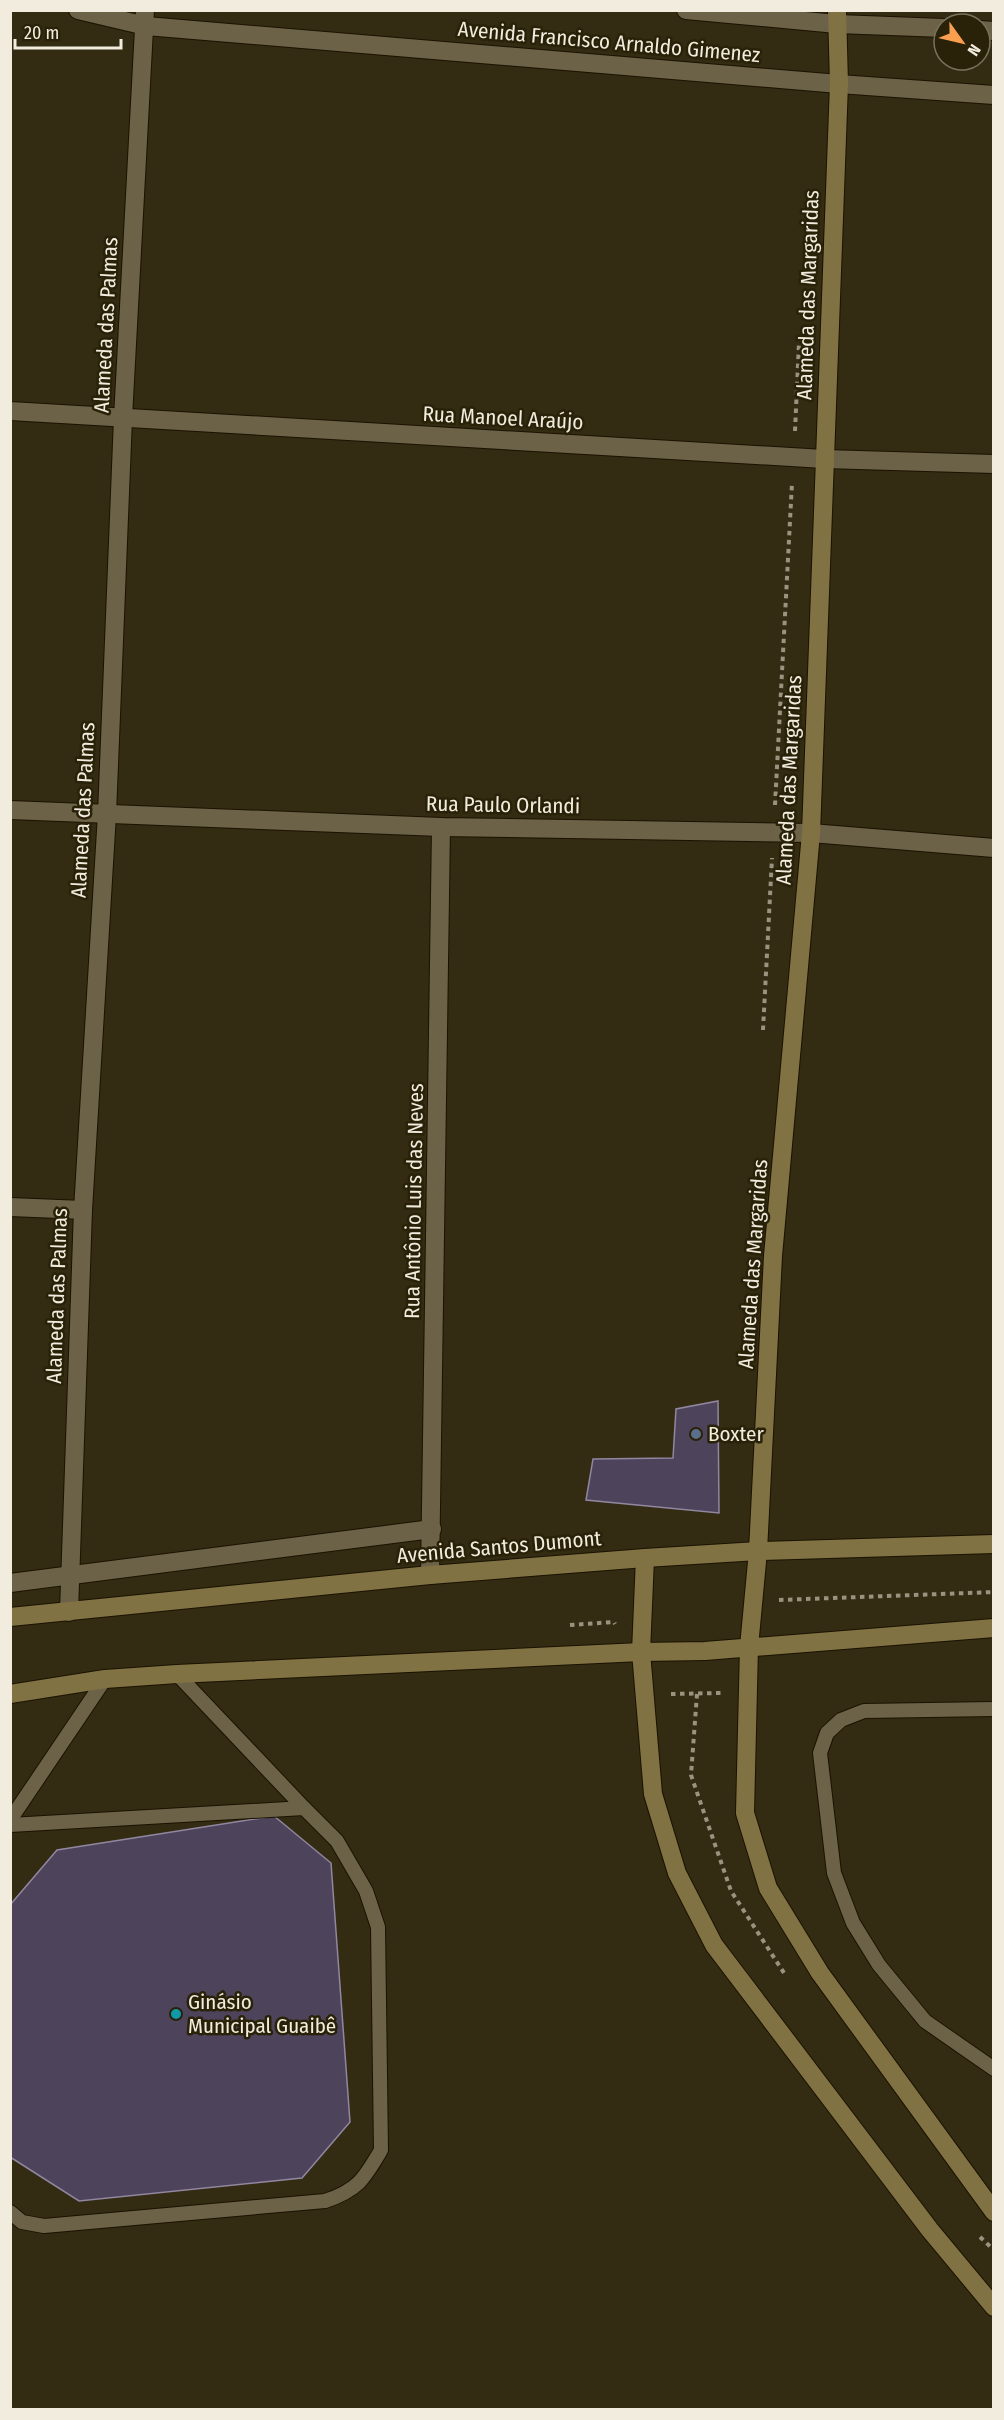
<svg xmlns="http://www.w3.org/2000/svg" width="1004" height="2420" font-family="'Fira Sans Condensed',sans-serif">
<rect width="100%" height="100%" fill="#332b12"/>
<!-- building -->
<g fill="#4d435b" stroke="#9187a1" stroke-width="1.5">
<polygon points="718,1401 719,1513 586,1500 593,1459 673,1458 676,1409"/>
<polygon points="274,1816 331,1863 350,2122 302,2178 79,2201 10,2157 10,1905 57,1850"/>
</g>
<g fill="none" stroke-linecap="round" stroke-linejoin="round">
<defs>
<g id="lane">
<polyline points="994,1709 864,1711 841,1720 827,1733 820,1753 834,1873 853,1923 879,1965 925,2021 994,2069"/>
<polyline points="10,1820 105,1679"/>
<polyline points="10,1825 304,1808"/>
<path d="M10 2212 22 2222 44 2226 325 2201C358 2190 364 2179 381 2150L378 1927 366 1891 337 1841 304 1808 177 1674"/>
</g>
<g id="street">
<polyline points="78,10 146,26 839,84 994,95"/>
<polyline points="686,10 837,24 944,28"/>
<polyline points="980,30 994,31"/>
<polyline points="10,411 824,459 994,464"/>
<polyline points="10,810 441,827 811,833 994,848"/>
<polyline points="10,1207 83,1210"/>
<polyline points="430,1575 441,827"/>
<polyline points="10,1583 432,1529"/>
<polyline points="69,1612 83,1210 107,814 123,418 145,10"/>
</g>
<g id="secondary">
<polyline points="837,10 839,84 811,833 773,1256 758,1551 749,1647 745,1813 768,1888 820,1973 994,2212"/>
<polyline points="645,1558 641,1652 653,1794 677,1873 714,1945 930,2230 994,2307"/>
<polyline points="10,1617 430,1575 645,1558 758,1551 994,1544"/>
<polyline points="10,1694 105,1679 177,1674 641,1652 705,1651 994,1628"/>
</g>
</defs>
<!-- lane casing -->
<use href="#lane" stroke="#1b1300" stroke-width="16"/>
<!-- street casing -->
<use href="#street" stroke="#1b1300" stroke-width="20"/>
<!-- secondary casing -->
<use href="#secondary" stroke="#1b1300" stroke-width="20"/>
<!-- path -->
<g stroke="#9a9380" stroke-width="4" stroke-dasharray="4.5 4.5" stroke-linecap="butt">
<polyline points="795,431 799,342"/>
<polyline points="775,805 792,483"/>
<polyline points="763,1030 772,858"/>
<polyline points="779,1600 994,1592"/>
<polyline points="570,1625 614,1622 615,1624"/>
<polyline points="671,1694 721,1693"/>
<polyline points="697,1694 691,1775 731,1891 784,1973"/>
<polyline points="980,2237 994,2250"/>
</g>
<!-- lane -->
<use href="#lane" stroke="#6c6248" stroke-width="14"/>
<!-- street -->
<use href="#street" stroke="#6c6248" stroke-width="18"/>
<!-- secondary -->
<use href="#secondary" stroke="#817244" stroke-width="18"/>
</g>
<!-- markers -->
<circle fill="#5c6f8a" stroke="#292108" stroke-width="2" cx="696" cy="1434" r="6"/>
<circle fill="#0f9aa8" stroke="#292108" stroke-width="2" cx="176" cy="2014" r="6"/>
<g text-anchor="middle" stroke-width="5" stroke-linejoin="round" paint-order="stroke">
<!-- street labels -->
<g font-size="21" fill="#f1ecdd" stroke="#292108">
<text transform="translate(609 42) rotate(5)" y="7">Avenida Francisco Arnaldo Gimenez</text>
<text transform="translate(808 295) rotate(-88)" y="7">Alameda das Margaridas</text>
<text transform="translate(106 325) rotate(-87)" y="7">Alameda das Palmas</text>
<text transform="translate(503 418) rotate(3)" y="7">Rua Manoel Araújo</text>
<text transform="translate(789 780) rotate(-87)" y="7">Alameda das Margaridas</text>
<text transform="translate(503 805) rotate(1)" y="7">Rua Paulo Orlandi</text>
<text transform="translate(83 810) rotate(-87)" y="7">Alameda das Palmas</text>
<text transform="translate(414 1201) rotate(-89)" y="7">Rua Antônio Luis das Neves</text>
<text transform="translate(753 1264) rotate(-86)" y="7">Alameda das Margaridas</text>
<text transform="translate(57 1296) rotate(-88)" y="7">Alameda das Palmas</text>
<text transform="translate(499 1547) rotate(-5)" y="7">Avenida Santos Dumont</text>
</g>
<!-- poi labels -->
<g font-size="21" fill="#f1ecdd" stroke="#292108" text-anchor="start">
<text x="708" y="1441">Boxter</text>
<text x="188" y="2009">Ginásio<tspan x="188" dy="24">Municipal Guaibê</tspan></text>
</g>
</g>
<!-- border -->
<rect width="1004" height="2420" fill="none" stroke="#f1ecdd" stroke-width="24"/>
<!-- north arrow -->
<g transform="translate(962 42) rotate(124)"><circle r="28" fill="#292108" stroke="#79725d" stroke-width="1.5"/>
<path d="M0-4.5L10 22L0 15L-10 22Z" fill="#fa9f4f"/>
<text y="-9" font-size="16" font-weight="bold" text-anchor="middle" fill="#f1ecdd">N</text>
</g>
<!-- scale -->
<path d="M15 39v9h106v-9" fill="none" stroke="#f1ecdd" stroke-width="3"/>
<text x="24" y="39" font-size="18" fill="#f1ecdd" stroke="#292108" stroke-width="4.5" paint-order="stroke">20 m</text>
</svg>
